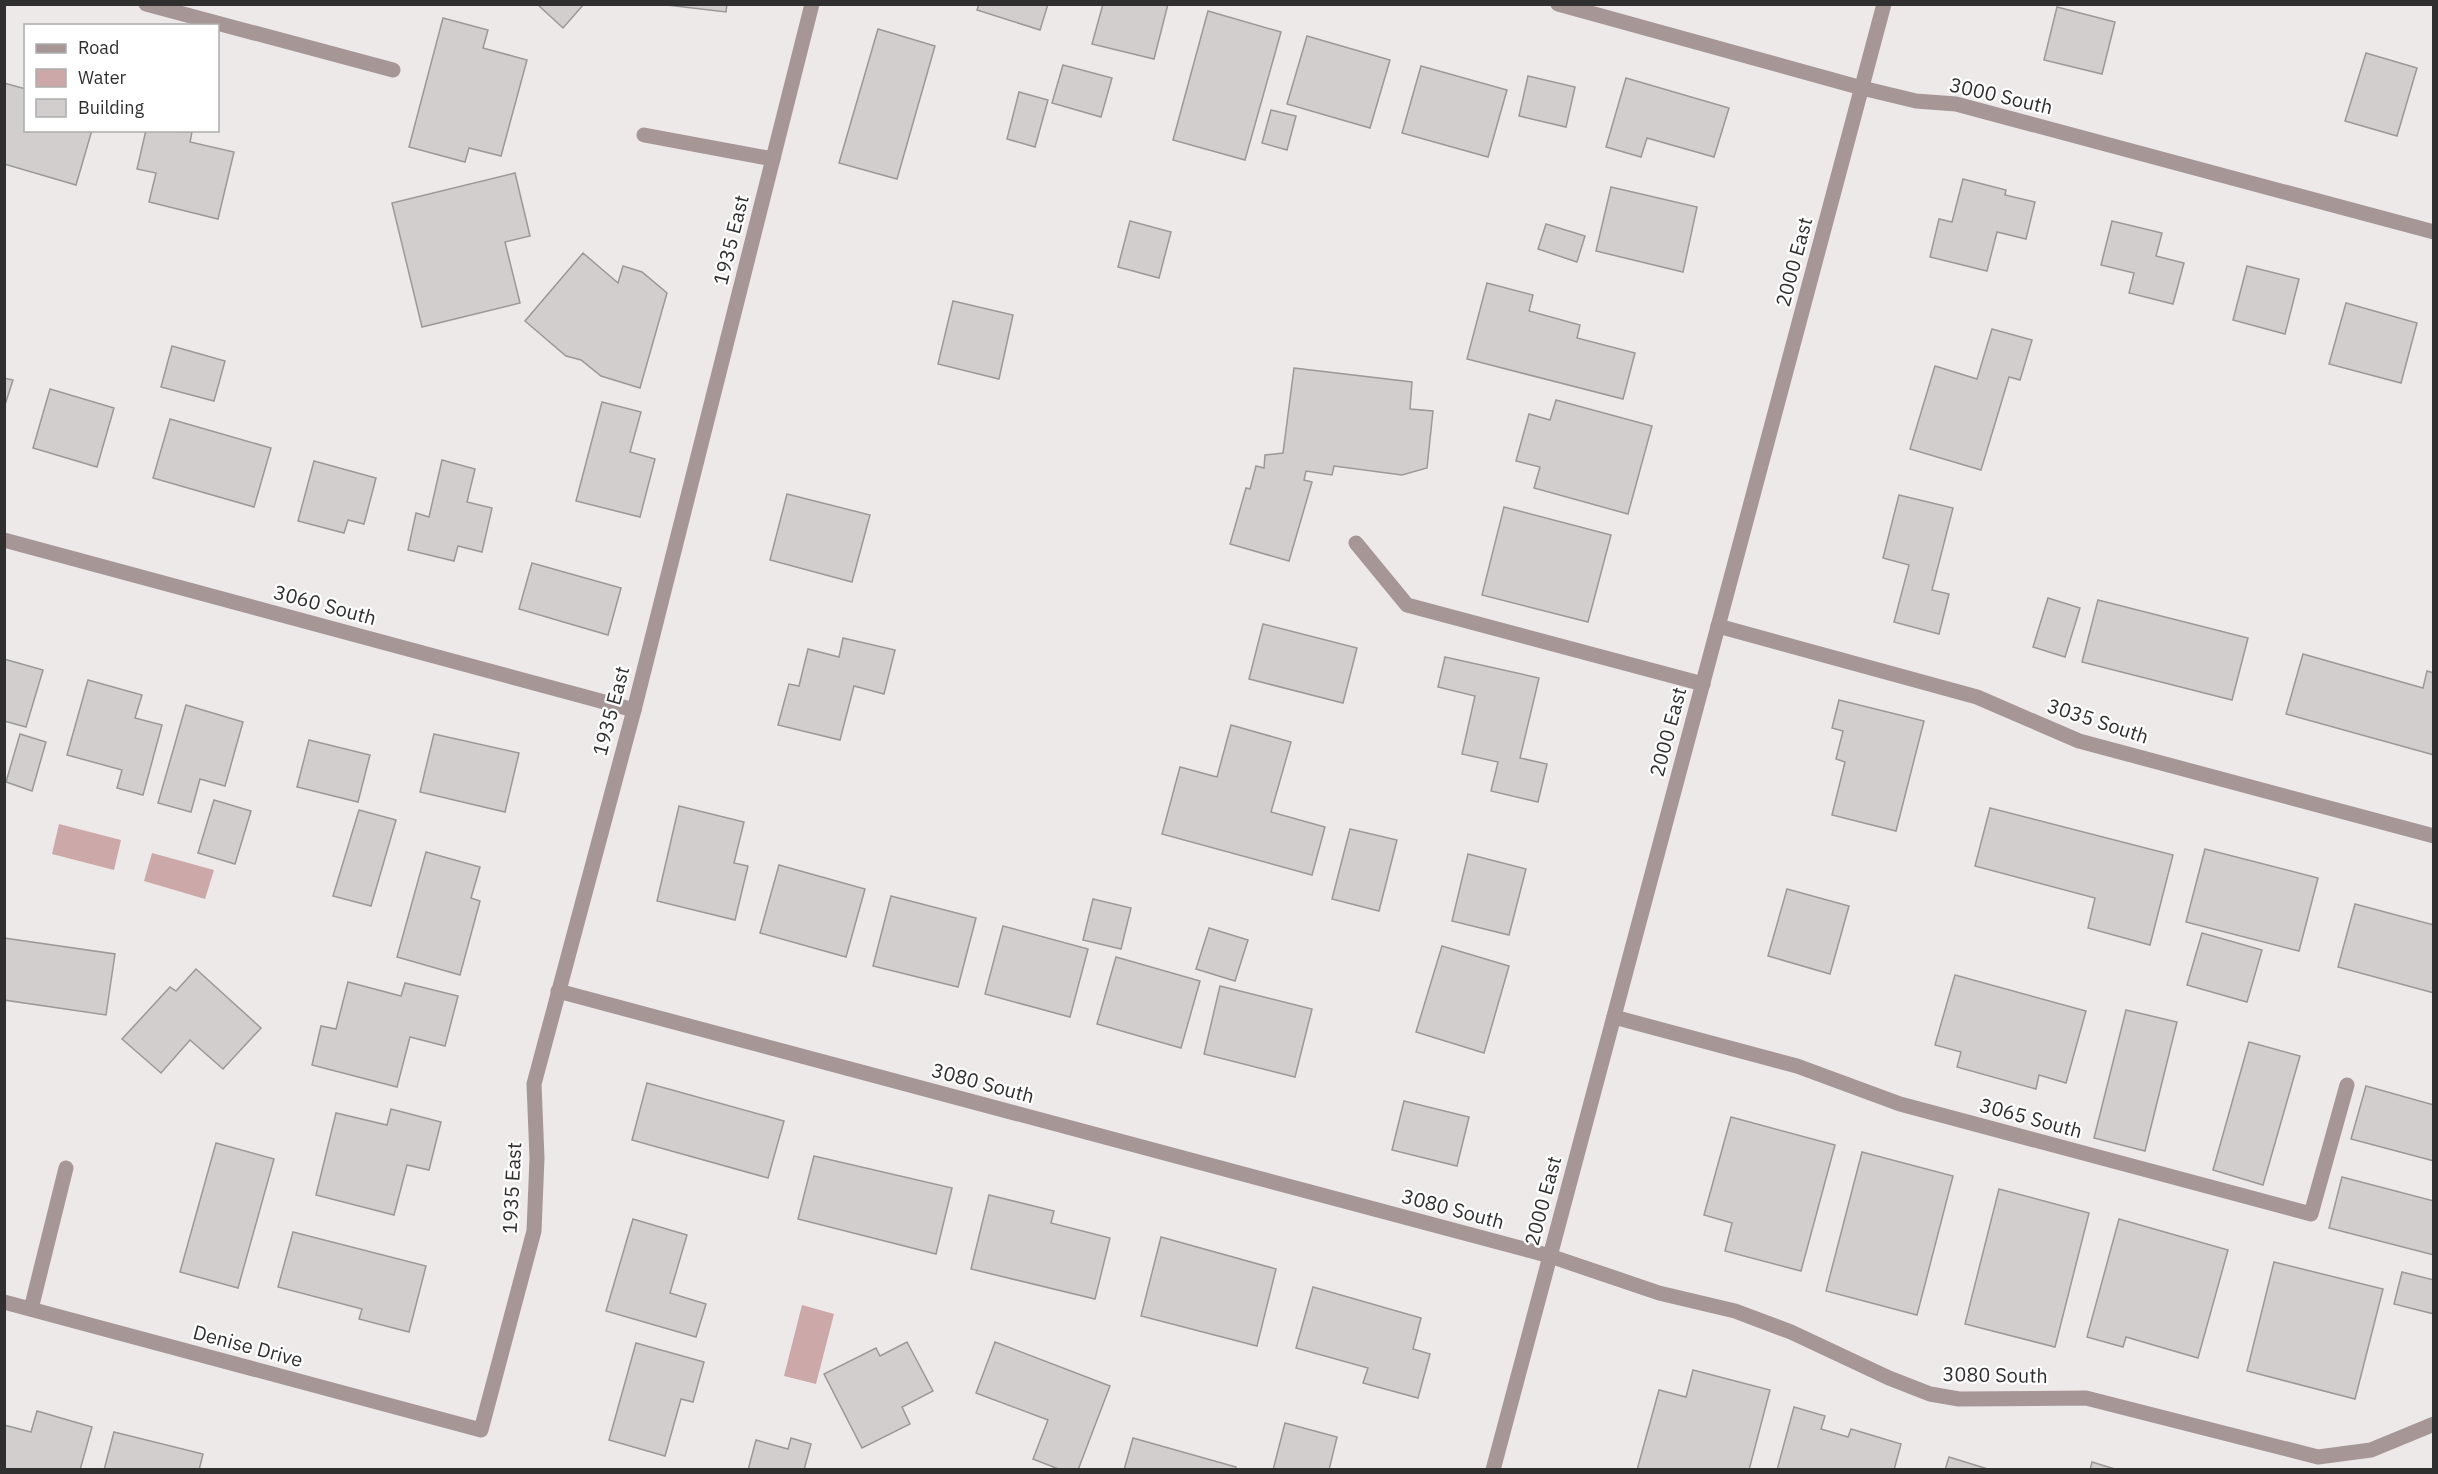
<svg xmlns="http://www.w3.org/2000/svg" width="2438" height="1474" font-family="'IBM Plex Sans',sans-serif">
<rect width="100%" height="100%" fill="#ede9e9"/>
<!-- water -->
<g fill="#cca8a8">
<polygon points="59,824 121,840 114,870 52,854"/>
<polygon points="152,853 214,870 205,899 144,881"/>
<polygon points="802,1305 834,1314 816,1384 784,1376"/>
</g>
<!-- building -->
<g fill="#d2cece" stroke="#9b9898" stroke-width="1.5">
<polygon points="537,4 584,4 563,28"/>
<polygon points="658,4 727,4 726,12"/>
<polygon points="979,4 1048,4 1040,30 977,10"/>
<polygon points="1103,4 1168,4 1154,59 1092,44"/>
<polygon points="2057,7 2115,22 2102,74 2044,60"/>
<polygon points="1208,11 1281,32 1245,160 1173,140"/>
<polygon points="443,18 488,30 483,48 527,60 501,156 469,148 465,162 409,147"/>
<polygon points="878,29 935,46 897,179 839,163"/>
<polygon points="1307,36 1390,60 1370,128 1287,104"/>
<polygon points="2366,53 2417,68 2397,136 2345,121"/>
<polygon points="1063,65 1112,78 1101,117 1052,103"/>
<polygon points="1421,66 1507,90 1488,157 1402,133"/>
<polygon points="1528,76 1575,87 1566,127 1519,116"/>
<polygon points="1626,78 1729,108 1714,157 1647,138 1641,157 1606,147"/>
<polygon points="4,83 26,89 26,130 92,130 76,185 4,164"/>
<polygon points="1019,92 1048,100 1035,147 1007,139"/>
<polygon points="1271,110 1296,116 1287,150 1262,143"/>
<polygon points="146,130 192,132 190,142 234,152 218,219 149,202 156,173 137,169"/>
<polygon points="515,173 530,236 505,242 520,303 422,327 392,203"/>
<polygon points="1963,179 2006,190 2005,195 2035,202 2026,239 1997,232 1987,271 1930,257 1939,219 1952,222"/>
<polygon points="1611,187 1697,207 1683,272 1596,251"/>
<polygon points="1130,221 1171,232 1159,278 1118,267"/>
<polygon points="2112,221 2162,233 2156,256 2184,263 2173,304 2129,293 2134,273 2101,265"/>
<polygon points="1546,224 1585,236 1577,262 1538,249"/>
<polygon points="583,253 618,283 623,266 642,272 667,293 640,388 601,376 581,360 566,356 525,321"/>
<polygon points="2247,266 2299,279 2285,334 2233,320"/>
<polygon points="1487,283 1533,295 1529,311 1580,325 1577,338 1635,353 1623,399 1467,359"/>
<polygon points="953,301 1013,315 999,379 938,364"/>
<polygon points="2346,303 2417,323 2401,383 2329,364"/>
<polygon points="1992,329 2032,340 2020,380 2009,377 1981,470 1910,449 1935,366 1977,379"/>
<polygon points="172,346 225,361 214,401 161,387"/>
<polygon points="1294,368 1412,382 1410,409 1433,411 1427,468 1402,475 1334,466 1332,475 1306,471 1304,480 1312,482 1289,561 1230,544 1246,488 1250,489 1256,466 1264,468 1265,455 1283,453"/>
<polygon points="4,378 13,380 4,408"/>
<polygon points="50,389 114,408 97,467 33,448"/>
<polygon points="1556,400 1652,426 1628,514 1534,488 1540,467 1516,461 1529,414 1550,420"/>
<polygon points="602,402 641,412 630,452 655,459 640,517 576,501"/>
<polygon points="170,419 271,448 254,507 153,478"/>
<polygon points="442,460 475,469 467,502 492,508 482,552 458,546 454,561 408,550 416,513 429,517"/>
<polygon points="314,461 376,478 364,524 348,520 344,533 298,521"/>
<polygon points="787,494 870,515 852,582 770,560"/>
<polygon points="1899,495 1953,508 1932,590 1949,594 1939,634 1894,622 1909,565 1883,558"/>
<polygon points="1504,507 1611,535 1588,622 1482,595"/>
<polygon points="532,563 621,588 608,635 519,609"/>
<polygon points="2048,598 2080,608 2065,657 2033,647"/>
<polygon points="2098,600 2248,638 2232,700 2082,662"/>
<polygon points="1263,624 1357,648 1343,703 1249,679"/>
<polygon points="843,638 895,650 884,694 854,686 840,740 778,725 789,684 799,686 808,649 839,657"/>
<polygon points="2303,654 2423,688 2427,671 2434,673 2434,755 2286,714"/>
<polygon points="1445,657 1539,678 1520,758 1547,764 1538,802 1491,791 1498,762 1462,754 1475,696 1438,687"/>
<polygon points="4,659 43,670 26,727 4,721"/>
<polygon points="88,680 142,695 135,718 162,725 143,795 117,788 122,770 67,755"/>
<polygon points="1839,700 1924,721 1896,831 1832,815 1845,762 1836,759 1843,731 1832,728"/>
<polygon points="186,705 243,722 225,786 200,779 191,812 158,803"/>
<polygon points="1231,725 1291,742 1271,812 1325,827 1312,875 1162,834 1180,767 1217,777"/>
<polygon points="20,734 46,742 32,791 6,782"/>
<polygon points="434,734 519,753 505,812 420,792"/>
<polygon points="309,740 370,755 358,802 297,787"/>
<polygon points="214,800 251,811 235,864 198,853"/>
<polygon points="679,806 744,822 734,863 748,866 735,920 657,901"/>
<polygon points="1990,808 2173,855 2150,945 2088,928 2095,898 1975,866"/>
<polygon points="359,810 396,820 371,906 333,896"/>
<polygon points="1350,829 1397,840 1379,911 1332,899"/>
<polygon points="2205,849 2318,878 2299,951 2186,922"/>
<polygon points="426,852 480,867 471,898 480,901 460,975 397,957"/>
<polygon points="1468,854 1526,869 1509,935 1452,921"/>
<polygon points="779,865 865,889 846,957 760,933"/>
<polygon points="1787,889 1849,906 1830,974 1768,956"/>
<polygon points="891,896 976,918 958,987 873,966"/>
<polygon points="1093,899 1131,908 1121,949 1083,940"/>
<polygon points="2355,904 2434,925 2434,993 2338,967"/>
<polygon points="1003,926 1088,949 1070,1017 985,994"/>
<polygon points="1209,928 1248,940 1235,981 1196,969"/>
<polygon points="2202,933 2262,950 2247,1002 2187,985"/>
<polygon points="4,938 115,954 106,1015 4,1000"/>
<polygon points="1442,946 1509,966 1484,1053 1416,1032"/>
<polygon points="1116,957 1200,981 1181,1048 1097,1024"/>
<polygon points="196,969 261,1028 223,1069 190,1040 161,1073 122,1039 170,987 176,991"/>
<polygon points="1955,975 2086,1011 2066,1083 2039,1075 2036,1089 1957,1067 1961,1052 1935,1045"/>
<polygon points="348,982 401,996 405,983 458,996 445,1046 410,1037 397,1087 312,1065 321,1026 336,1029"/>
<polygon points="1220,986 1312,1009 1295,1077 1204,1054"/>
<polygon points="2126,1010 2177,1022 2145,1151 2094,1138"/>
<polygon points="2249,1042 2300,1056 2263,1185 2213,1170"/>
<polygon points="647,1083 784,1121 768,1178 632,1140"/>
<polygon points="2366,1086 2434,1105 2434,1161 2351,1139"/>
<polygon points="1404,1101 1469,1117 1457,1166 1392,1150"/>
<polygon points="391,1109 441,1122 429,1170 407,1165 394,1215 316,1195 336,1113 387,1125"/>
<polygon points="1731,1117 1835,1145 1801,1271 1725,1251 1732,1223 1704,1215"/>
<polygon points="216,1143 274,1159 238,1288 180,1272"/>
<polygon points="1862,1152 1953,1176 1917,1315 1826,1291"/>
<polygon points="814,1156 952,1188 936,1254 798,1219"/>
<polygon points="2342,1177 2434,1201 2434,1255 2329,1228"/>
<polygon points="1999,1189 2089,1213 2055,1347 1965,1324"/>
<polygon points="989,1195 1054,1211 1051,1223 1110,1238 1095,1299 971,1269"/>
<polygon points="633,1219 687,1235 670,1293 706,1304 696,1337 606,1311"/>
<polygon points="2119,1219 2228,1250 2198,1358 2126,1337 2123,1347 2087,1337"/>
<polygon points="293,1232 426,1266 409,1332 359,1319 362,1309 278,1287"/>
<polygon points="1161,1237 1276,1269 1257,1346 1141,1316"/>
<polygon points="2274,1262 2383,1289 2355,1399 2247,1371"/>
<polygon points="2402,1272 2434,1280 2434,1314 2394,1304"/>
<polygon points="1313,1287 1421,1318 1413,1349 1430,1354 1418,1398 1363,1383 1368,1368 1296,1348"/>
<polygon points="907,1342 933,1391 902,1407 910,1424 862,1448 824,1374 876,1348 880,1356"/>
<polygon points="995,1342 1110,1386 1078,1470 1061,1470 1033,1459 1048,1420 976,1393"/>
<polygon points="636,1343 704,1362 693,1402 681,1399 665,1456 609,1440"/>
<polygon points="1693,1370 1770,1390 1749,1470 1637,1470 1659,1390 1686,1397"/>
<polygon points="1794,1407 1825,1416 1821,1429 1848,1437 1851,1429 1901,1444 1894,1470 1777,1470"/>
<polygon points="37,1411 92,1427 80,1470 4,1470 4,1425 31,1432"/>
<polygon points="1285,1423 1337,1437 1329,1470 1273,1470"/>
<polygon points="114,1432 203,1454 199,1470 104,1470"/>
<polygon points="791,1438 811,1444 804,1470 748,1470 756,1440 788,1449"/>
<polygon points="1133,1438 1236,1467 1235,1470 1124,1470"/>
<polygon points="1949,1457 1991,1470 1945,1470"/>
<polygon points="2092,1462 2118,1470 2090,1470"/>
</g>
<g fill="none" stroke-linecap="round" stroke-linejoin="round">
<!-- service -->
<polyline stroke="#a69696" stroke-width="15" points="1356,543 1407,605 1703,684"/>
<!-- minor -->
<g stroke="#a69696" stroke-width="15">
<polyline points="146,4 393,70"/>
<polyline points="1558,4 1862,88 1916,101 1956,104 2434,232"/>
<polyline points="644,135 773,159"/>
<polyline points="4,540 634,710"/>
<polyline points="1718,626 1977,697 2079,741 2434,836"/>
<polyline points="558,991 1550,1256 1659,1293 1735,1311 1791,1332 1889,1378 1930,1394 1959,1399 2086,1398 2318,1457 2371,1450 2434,1424"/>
<polyline points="1614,1017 1797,1066 1900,1104 2311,1214 2347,1085"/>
<polyline points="4,1302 481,1430 534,1231 537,1158 534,1084 634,710 812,4"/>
<polyline points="31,1309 66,1168"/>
</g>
<!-- tertiary -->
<polyline stroke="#a69696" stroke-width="15" points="1493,1470 1884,4"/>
</g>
<g text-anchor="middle" stroke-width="4.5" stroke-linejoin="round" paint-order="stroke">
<!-- street labels -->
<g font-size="20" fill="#302f2f" stroke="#fff">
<text transform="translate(2001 96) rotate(13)" y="7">3000 South</text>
<text transform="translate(731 240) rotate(-76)" y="7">1935 East</text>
<text transform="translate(1794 262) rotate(-75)" y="7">2000 East</text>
<text transform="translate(325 605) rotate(15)" y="7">3060 South</text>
<text transform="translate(611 711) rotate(-75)" y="7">1935 East</text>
<text transform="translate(2098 721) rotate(18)" y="7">3035 South</text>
<text transform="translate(1668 732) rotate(-75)" y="7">2000 East</text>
<text transform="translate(983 1083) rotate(15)" y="7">3080 South</text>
<text transform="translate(2031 1118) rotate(15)" y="7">3065 South</text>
<text transform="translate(512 1188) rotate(-87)" y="7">1935 East</text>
<text transform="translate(1543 1201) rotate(-75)" y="7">2000 East</text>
<text transform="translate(1453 1209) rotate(15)" y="7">3080 South</text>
<text transform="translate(248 1346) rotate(15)" y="7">Denise Drive</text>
<text transform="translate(1995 1375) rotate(1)" y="7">3080 South</text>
</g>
</g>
<!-- border -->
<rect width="2438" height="1474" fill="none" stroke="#302f2f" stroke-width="12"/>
<!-- legend -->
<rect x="24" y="24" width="195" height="108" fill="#ffffff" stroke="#acacac" stroke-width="1.5"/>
<rect x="36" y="44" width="30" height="9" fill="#a69696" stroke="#acacac" stroke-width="1.5"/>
<text x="78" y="54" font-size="18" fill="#302f2f">Road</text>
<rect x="36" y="69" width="30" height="18" fill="#cca8a8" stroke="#acacac" stroke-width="1.5"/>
<text x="78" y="84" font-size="18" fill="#302f2f">Water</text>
<rect x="36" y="99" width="30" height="18" fill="#d2cece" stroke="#acacac" stroke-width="1.5"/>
<text x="78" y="114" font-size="18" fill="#302f2f">Building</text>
</svg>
